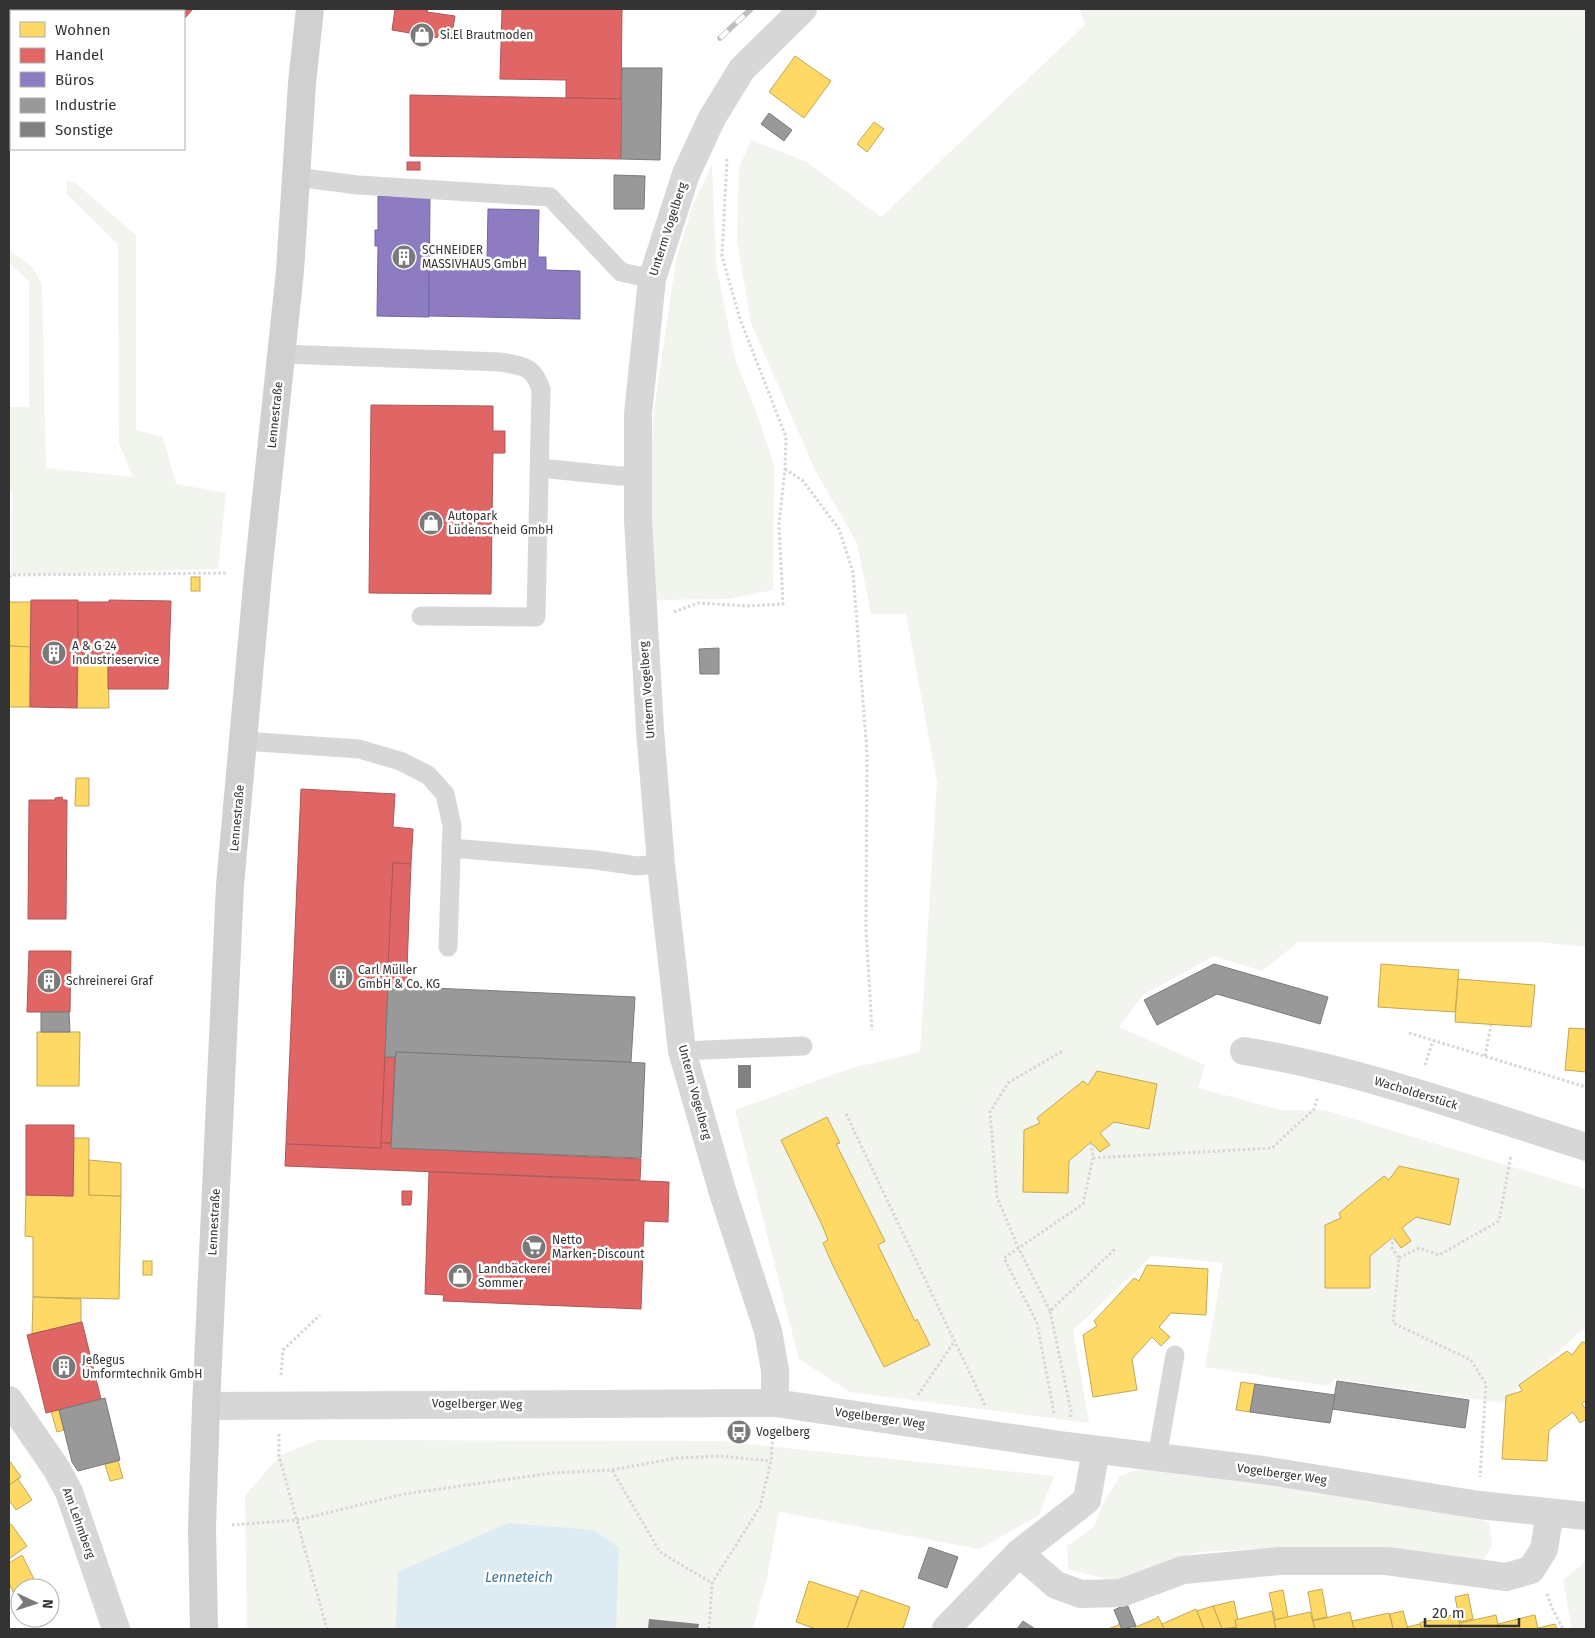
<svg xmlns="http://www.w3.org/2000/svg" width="1595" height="1638" font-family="'Fira Sans',sans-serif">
<rect width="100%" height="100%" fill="#fff"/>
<!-- green -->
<g fill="#f1f5ed">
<polygon points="1080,9 1586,9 1586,947 1539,942 1298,942 1262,971 1214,956 1143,995 1119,1027 1205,1065 1198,1088 1281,1110 1324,1110 1586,1189 1586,1331 1582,1330 1503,1403 1334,1379 1328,1386 1205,1367 1223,1263 1152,1256 1073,1330 1089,1423 850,1392 799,1359 735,1110 852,1068 920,1052 937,782 906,614 871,614 857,543 815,470 751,323 737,241 739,168 751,140 807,162 881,217 1085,25"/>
<polygon points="712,165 716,264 735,359 756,411 774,465 773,590 728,599 652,600 645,551 654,410 676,260 692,207"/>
<polygon points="67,180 75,183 136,235 136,430 163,437 176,484 226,493 218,569 11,575 12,491 9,490 9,407 29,407 29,281 9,263 9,250 32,267 42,284 46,468 133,477 119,443 118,244 67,194"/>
<polygon points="317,1440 720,1441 1054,1476 1039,1515 979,1549 779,1512 767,1578 753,1629 247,1629 245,1496 279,1456"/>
<polygon points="1158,1464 1420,1507 1489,1522 1492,1545 1482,1563 1259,1549 1197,1552 1113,1581 1068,1569 1067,1546 1094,1527 1102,1505 1121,1475"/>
<polygon points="1586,1561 1586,1629 1572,1629 1563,1580"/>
</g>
<!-- water -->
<polygon fill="#ddebf3" points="508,1523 594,1530 619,1548 616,1629 396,1629 398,1572"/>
<!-- homes -->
<g fill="#ffd966" stroke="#c2a757">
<polygon points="795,56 831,81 804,118 769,92"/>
<polygon points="874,122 884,129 867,152 857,144"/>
<rect x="191" y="577" width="9" height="14"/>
<polygon points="9,602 31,602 30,647 9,646"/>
<polygon points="9,646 30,647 30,707 9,707"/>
<polygon points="78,660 108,660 109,708 77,708"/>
<polygon points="76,778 89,778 89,806 75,806"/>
<polygon points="1381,964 1459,970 1455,1012 1378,1007"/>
<polygon points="1458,979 1535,985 1531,1027 1455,1022"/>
<polygon points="1569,1028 1586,1029 1586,1072 1565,1070"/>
<polygon points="37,1032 80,1032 79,1086 37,1086"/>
<polygon points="1097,1071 1157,1084 1149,1129 1114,1122 1100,1133 1110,1145 1100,1152 1091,1142 1069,1161 1068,1193 1023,1192 1024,1130 1040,1123 1037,1118 1083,1081 1088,1085"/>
<polygon points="827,1117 840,1143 836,1144 885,1241 878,1245 915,1321 917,1319 930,1345 884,1367 834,1268 823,1243 828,1240 822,1225 781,1140"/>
<polygon points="74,1138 89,1138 89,1195 121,1196 119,1299 33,1297 33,1237 25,1236 26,1195 73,1196"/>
<polygon points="89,1160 121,1163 121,1196 89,1195"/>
<polygon points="1399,1166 1459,1179 1450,1225 1416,1217 1402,1228 1411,1241 1401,1248 1393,1237 1370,1256 1370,1288 1325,1288 1325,1225 1341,1218 1339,1213 1384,1176 1389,1180"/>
<rect x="143" y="1261" width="9" height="14"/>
<polygon points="1147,1265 1208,1269 1206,1315 1171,1313 1159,1327 1170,1337 1161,1346 1152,1337 1132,1359 1137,1390 1093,1397 1083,1335 1097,1326 1094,1321 1134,1278 1139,1281"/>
<polygon points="33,1297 81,1299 81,1322 32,1334"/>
<polygon points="1582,1342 1586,1343 1586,1400 1582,1404 1586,1410 1586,1419 1580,1423 1573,1412 1549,1430 1547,1461 1502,1459 1506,1396 1522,1391 1519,1385 1567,1351 1572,1355"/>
<polygon points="1241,1382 1255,1384 1250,1412 1236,1410"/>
<polygon points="59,1410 64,1430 57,1432 51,1411"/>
<polygon points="9,1460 21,1477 9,1485"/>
<polygon points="118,1461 123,1478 110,1481 105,1464"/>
<polygon points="18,1479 32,1500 16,1510 9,1500 9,1485"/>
<polygon points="11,1524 27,1546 9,1559 9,1525"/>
<polygon points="22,1555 35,1581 13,1592 9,1583 9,1563"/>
<polygon points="809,1581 858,1597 847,1629 816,1629 796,1622"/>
<polygon points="1322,1589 1327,1617 1313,1620 1308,1592"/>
<polygon points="861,1590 910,1607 903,1629 847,1629"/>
<polygon points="1283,1590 1288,1617 1275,1620 1269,1593"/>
<polygon points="1468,1594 1473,1619 1460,1622 1455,1597"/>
<polygon points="1234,1601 1238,1620 1235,1620 1237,1627 1222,1629 1213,1606"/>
<polygon points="1213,1606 1222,1629 1204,1629 1197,1611"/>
<polygon points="1196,1609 1204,1629 1164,1629 1162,1624"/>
<polygon points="1271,1611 1272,1611 1276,1629 1237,1629 1235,1620"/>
<polygon points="1403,1611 1408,1629 1393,1629 1390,1614"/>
<polygon points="1310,1612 1315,1629 1276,1629 1274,1620"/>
<polygon points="1350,1612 1354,1629 1315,1629 1313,1621"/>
<polygon points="1389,1613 1393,1629 1354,1629 1352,1621"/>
<polygon points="1457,1614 1461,1629 1422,1629 1420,1623 1422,1622"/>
<polygon points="1496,1615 1499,1629 1461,1629 1460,1623"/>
<polygon points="1534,1615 1535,1615 1538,1629 1499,1629 1498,1624"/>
<polygon points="1158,1616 1164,1629 1131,1629 1157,1618"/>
<polygon points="1119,1623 1122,1629 1108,1629 1119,1625"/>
<polygon points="1420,1624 1422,1629 1408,1629 1407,1627"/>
<polygon points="1555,1624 1557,1629 1538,1629 1538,1628"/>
</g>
<!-- shops -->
<g fill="#e06666" stroke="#ac5757">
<polygon points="137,9 193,9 184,19 184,11 139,11"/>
<polygon points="395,9 428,9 427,12 455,16 451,40 392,30"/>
<polygon points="502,9 622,9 621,99 566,98 566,80 500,79"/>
<polygon points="410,95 623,99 621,159 410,156"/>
<rect x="407" y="162" width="13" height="8"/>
<polygon points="371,405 493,406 493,431 505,431 505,453 493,453 491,594 369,593"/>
<polygon points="31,600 78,600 77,708 30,707"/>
<polygon points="109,600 171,601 168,689 108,689 108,660 78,660 78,602 109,602"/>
<polygon points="301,789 395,794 393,827 413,829 411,864 393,863 381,1148 286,1144"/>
<polygon points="62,797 63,800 67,800 66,919 28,919 29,800 55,800 55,798"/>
<polygon points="393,863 411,864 407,968 388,967"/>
<polygon points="29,951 71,951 70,1012 27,1012"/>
<polygon points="388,967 407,968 407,986 388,986"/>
<polygon points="385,1057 395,1057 391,1143 381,1143"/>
<polygon points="26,1125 74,1125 73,1196 26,1195"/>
<polygon points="381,1143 391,1143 391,1148 641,1159 640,1180 285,1166 286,1144 381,1148"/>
<polygon points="429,1172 669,1182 668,1222 644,1221 641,1309 443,1301 444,1295 425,1294"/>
<polygon points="402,1191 412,1191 411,1205 402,1205"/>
<polygon points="82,1322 101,1399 46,1413 27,1335"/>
</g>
<!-- offices -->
<g fill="#8e7cc3" stroke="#736698">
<polygon points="378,196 430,197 429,317 377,316 378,246 375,246 375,230 378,230"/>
<polygon points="488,209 539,210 538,257 546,257 546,270 580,271 580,319 429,316 429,269 491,270 491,260 487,260"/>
</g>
<!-- industry -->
<g fill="#999" stroke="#7a7a7a">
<polygon points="622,68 662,68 660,160 621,159"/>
<polygon points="769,113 792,130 784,141 761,124"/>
<polygon points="614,175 645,176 644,209 614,209"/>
<polygon points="719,648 719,674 700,674 699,649"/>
<polygon points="1214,964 1328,997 1320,1024 1217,994 1157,1025 1144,1000"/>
<polygon points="388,986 635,997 631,1062 396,1052 395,1057 385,1057"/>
<polygon points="41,1012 69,1012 70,1032 41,1032"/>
<polygon points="396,1052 645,1063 641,1158 391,1148"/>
<polygon points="1337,1381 1469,1400 1465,1428 1332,1409"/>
<polygon points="1255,1384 1335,1395 1330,1423 1250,1412"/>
<polygon points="105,1398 120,1460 78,1471 72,1462 59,1410"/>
<polygon points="929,1547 958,1557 947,1588 918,1578"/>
<polygon points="1127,1604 1136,1626 1122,1629 1114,1610"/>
<polygon points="1023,1621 1035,1629 1017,1629"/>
</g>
<!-- building -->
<g fill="#818181">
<rect x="738" y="1065" width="13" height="23"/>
<polygon points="649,1619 699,1624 698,1629 648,1629"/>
</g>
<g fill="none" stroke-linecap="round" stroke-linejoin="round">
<!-- path -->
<g stroke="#d6d6d6" stroke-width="3" stroke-dasharray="2.5 2.5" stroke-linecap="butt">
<polyline points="14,9 14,11"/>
<polyline points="785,469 803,481 839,529 853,572 867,753 866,929 872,1030"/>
<polyline points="9,577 11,575 228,573"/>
<polyline points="674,612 698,603 747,606 783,604 779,524 785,469 786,437 740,319 722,256 727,159"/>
<polyline points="1409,1033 1586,1087"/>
<polyline points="1485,1056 1491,1025"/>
<polyline points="1425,1065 1433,1041"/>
<polyline points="846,1114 985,1405"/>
<polyline points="1093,1158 1272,1148 1314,1109 1318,1097"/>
<polyline points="1393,1237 1392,1248 1399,1258 1393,1323 1471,1360 1486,1384 1480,1477"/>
<polyline points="1399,1258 1419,1248 1439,1255 1499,1221 1511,1155"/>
<polyline points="1050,1311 1018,1247 997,1197 990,1112 1008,1083 1064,1050"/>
<polyline points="281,1375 283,1350 320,1315"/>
<polyline points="918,1395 954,1342"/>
<polyline points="1054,1413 1037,1323 1004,1258 1083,1204 1093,1158 1091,1142"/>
<polyline points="1070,1417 1071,1411 1050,1311 1116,1248"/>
<polyline points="279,1434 279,1456 327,1629"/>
<polyline points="612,1470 676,1458 721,1456 771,1461"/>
<polyline points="232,1525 298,1520 404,1494 552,1473 612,1470 660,1552 712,1583"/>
<polyline points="1547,1594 1552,1608 1563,1629"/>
<polyline points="709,1629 712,1583 760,1507 771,1461 773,1433"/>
</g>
<!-- service -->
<g stroke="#d7d7d7" stroke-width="19">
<polyline points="296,177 358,185 550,197 621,272 652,279"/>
<path d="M282 354 501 362C525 367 532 365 541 389L536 617 421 616"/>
<polyline points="540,468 619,476 638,475"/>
<polyline points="244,741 359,749 400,761 428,775 445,794 452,826 448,947"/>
<polyline points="451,848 596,860 637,866 661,864"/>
<polyline points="682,1051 803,1046"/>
<polyline points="1157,1457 1175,1355"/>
</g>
<!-- minor -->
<g stroke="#d7d7d7" stroke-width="28">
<path d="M1244 1051C1361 1070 1473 1111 1586 1147"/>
<polyline points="9,1400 56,1468 69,1492 116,1629"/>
<polyline points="775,1403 775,1370 768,1331 722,1190 682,1051 661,864 650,730 638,519 638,414 652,279 686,174 712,118 742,69 803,9"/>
<polyline points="206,1406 775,1403 1067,1446 1263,1470 1479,1505 1586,1516"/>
<polyline points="1019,1553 1056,1585 1081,1594 1121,1593 1183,1570 1280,1561 1386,1561 1506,1577 1531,1570 1544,1549 1550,1513"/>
<polyline points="946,1629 1019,1553 1087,1500 1096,1450"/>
</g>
<!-- secondary -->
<polyline stroke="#d0d0d0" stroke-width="28" points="204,1629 202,1528 206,1406 230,885 258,574 290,271 302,83 310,9"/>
<defs>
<polyline id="rail" points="720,38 751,9"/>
</defs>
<!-- rail casing -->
<use href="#rail" stroke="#bebebe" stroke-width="5.5"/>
<!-- rail -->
<use href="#rail" stroke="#fff" stroke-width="4" stroke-dasharray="11" stroke-linecap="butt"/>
</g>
<!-- icons -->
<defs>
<symbol id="shop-disc" viewBox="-11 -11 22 22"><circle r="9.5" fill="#7a7a7a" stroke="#fff"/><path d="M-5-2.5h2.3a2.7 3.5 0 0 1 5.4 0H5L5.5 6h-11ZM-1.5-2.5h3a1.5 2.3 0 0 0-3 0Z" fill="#fff"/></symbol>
<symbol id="building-disc" viewBox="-11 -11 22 22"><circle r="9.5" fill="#7a7a7a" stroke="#fff"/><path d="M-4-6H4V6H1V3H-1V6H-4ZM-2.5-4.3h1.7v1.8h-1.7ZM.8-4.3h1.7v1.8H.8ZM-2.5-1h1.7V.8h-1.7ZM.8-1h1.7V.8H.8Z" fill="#fff"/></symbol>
<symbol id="supermarket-disc" viewBox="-11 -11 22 22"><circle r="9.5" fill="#7a7a7a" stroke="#fff"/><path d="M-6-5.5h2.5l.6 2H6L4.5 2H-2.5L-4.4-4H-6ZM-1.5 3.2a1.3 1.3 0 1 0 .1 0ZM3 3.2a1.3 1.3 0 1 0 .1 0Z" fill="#fff"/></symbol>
<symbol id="bus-disc" viewBox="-11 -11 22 22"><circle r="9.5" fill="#7a7a7a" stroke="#fff"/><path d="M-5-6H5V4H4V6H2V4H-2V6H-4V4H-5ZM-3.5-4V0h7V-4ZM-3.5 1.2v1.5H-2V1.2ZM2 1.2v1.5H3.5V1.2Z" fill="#fff"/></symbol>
</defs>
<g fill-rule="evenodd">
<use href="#shop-disc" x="408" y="21" width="28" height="28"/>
<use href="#building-disc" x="390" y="243" width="28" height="28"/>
<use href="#shop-disc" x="417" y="509" width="28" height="28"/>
<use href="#building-disc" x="40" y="639" width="28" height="28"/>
<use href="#building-disc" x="327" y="963" width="28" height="28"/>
<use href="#building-disc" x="35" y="967" width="28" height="28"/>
<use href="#supermarket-disc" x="520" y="1233" width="28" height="28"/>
<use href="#shop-disc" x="446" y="1262" width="28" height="28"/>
<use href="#building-disc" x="50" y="1353" width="28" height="28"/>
<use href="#bus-disc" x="725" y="1418" width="28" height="28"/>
</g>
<g text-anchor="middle" stroke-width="5" stroke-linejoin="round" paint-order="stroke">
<!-- poi labels -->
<g font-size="12" fill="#333" stroke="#fff" text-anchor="start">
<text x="440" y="39">Si.El Brautmoden</text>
<text x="422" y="254">SCHNEIDER<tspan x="422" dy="14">MASSIVHAUS GmbH</tspan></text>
<text x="448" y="520">Autopark<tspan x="448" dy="14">Lüdenscheid GmbH</tspan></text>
<text x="72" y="650">A &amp; G 24<tspan x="72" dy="14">Industrieservice</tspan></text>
<text x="358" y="974">Carl Müller<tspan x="358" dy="14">GmbH &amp; Co. KG</tspan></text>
<text x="66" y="985">Schreinerei Graf</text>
<text x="552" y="1244">Netto<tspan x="552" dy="14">Marken-Discount</tspan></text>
<text x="478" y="1273">Landbäckerei<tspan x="478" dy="14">Sommer</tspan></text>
<text x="82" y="1364">Jeßegus<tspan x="82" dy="14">Umformtechnik GmbH</tspan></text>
<text x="756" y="1436">Vogelberg</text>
</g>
<!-- street labels -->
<g font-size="12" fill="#333" stroke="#fff">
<text transform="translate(668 229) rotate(-72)" y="4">Unterm Vogelberg</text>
<text transform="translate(275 415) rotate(-84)" y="4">Lennestraße</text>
<text transform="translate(647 690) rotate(-94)" y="4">Unterm Vogelberg</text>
<text transform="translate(237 818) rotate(-85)" y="4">Lennestraße</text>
<text transform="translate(695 1092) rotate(75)" y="4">Unterm Vogelberg</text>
<text transform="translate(1416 1093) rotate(17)" y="4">Wacholderstück</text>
<text transform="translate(214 1222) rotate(-87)" y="4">Lennestraße</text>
<text transform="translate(477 1404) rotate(1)" y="4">Vogelberger Weg</text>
<text transform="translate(880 1418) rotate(8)" y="4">Vogelberger Weg</text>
<text transform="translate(1282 1474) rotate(8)" y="4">Vogelberger Weg</text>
<text transform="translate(79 1523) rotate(70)" y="4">Am Lehmberg</text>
</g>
<!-- water labels -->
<g font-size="14" font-style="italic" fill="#3f7597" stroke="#fff">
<text x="519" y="1582">Lenneteich</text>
</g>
</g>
<!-- border -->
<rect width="1595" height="1638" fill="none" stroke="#333333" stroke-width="20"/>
<!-- legend -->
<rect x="10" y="10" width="175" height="140" fill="#ffffff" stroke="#adadad"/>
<rect x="20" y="22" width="25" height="15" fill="#ffd966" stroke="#adadad"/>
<text x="55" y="35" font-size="15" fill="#333333">Wohnen</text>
<rect x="20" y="48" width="25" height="15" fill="#e06666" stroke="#adadad"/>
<text x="55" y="60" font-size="15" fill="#333333">Handel</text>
<rect x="20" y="72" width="25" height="15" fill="#8e7cc3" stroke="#adadad"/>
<text x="55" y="85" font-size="15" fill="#333333">Büros</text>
<rect x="20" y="98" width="25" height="15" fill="#999999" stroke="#adadad"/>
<text x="55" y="110" font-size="15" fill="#333333">Industrie</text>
<rect x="20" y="122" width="25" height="15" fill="#818181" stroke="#adadad"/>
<text x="55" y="135" font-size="15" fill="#333333">Sonstige</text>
<!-- north arrow -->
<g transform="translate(35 1603) rotate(94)"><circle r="24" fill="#ffffff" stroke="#adadad"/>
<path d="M0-4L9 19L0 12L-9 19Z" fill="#7a7a7a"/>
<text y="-8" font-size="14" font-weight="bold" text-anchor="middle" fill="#333333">N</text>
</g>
<!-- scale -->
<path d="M1425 1618v8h94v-8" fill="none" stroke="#333333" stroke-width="2.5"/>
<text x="1432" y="1618" font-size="15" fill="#333333" stroke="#ffffff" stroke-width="4" paint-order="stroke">20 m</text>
</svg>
